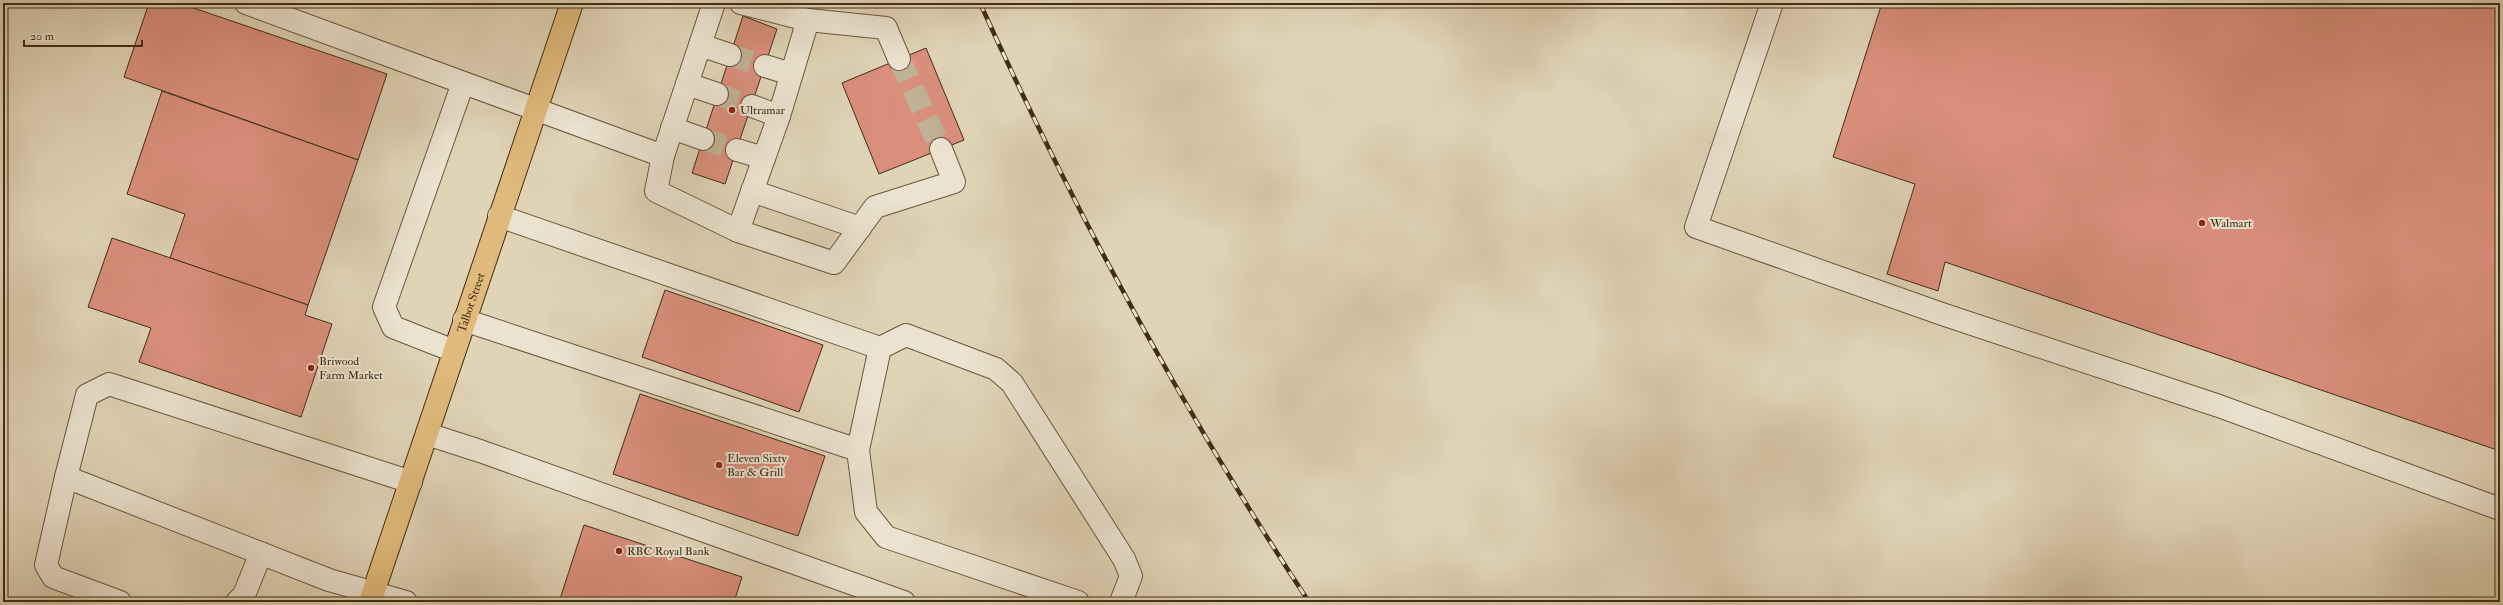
<svg xmlns="http://www.w3.org/2000/svg" width="2503" height="605" font-family="'IM FELL Double Pica',serif">
<rect width="100%" height="100%" fill="#e0d4b7"/>
<filter id="stains"><feTurbulence type="fractalNoise" baseFrequency=".005" numOctaves="4"/><feColorMatrix values="0 0 0 0 .2 0 0 0 0 .09 0 0 0 0 .02 0 0 0 .5 -.17"/></filter>
<radialGradient id="worn" r=".72"><stop offset=".6" stop-color="#630" stop-opacity="0"/><stop offset="1" stop-color="#630" stop-opacity=".3"/></radialGradient>
<!-- building -->
<g fill="#da8f7d" stroke="#422c14">
<polygon points="149,3 179,3 387,74 358,160 124,77"/>
<polygon points="1882,3 2500,3 2500,451 1945,262 1938,291 1887,274 1915,184 1833,157"/>
<polygon points="743,16 777,29 725,184 692,173"/>
<polygon points="926,48 964,140 879,174 842,83"/>
<polygon points="162,91 358,160 308,305 170,258 185,214 127,194"/>
<polygon points="112,238 308,305 305,315 332,324 301,417 139,362 151,328 88,307"/>
<polygon points="665,290 823,345 799,412 642,357"/>
<polygon points="640,394 825,456 798,536 613,474"/>
<polygon points="584,525 742,577 734,602 559,602"/>
</g>
<g fill="none" stroke-linecap="round" stroke-linejoin="round">
<!-- minor-tunnel -->
<g stroke="#c0b296" stroke-width="22" stroke-dasharray="22 11" stroke-linecap="butt">
<polyline points="730,55 765,66"/>
<polyline points="899,59 941,149"/>
<polyline points="717,94 752,106"/>
<polyline points="703,139 737,150"/>
</g>
<defs>
<g id="minor">
<polyline points="246,3 663,156"/>
<polyline points="714,3 663,156 656,191 738,231"/>
<polyline points="741,3 808,20 779,116 738,231 834,263 875,207 954,182 941,149"/>
<polyline points="1772,3 1696,227 1942,314 2219,406 2500,509"/>
<polyline points="808,20 886,28 899,59"/>
<polyline points="700,45 730,55"/>
<polyline points="765,66 791,74"/>
<polyline points="687,84 717,94"/>
<polyline points="752,106 779,116"/>
<polyline points="672,128 703,139"/>
<polyline points="737,150 764,158"/>
<polyline points="752,191 860,228"/>
<polyline points="499,216 880,348 906,335 996,369 1012,383 1124,559 1131,576 1121,602"/>
<polyline points="464,320 858,450 866,512 886,537 1078,602"/>
<polyline points="454,351 393,327 384,307 463,83"/>
<polyline points="427,434 480,451 904,602"/>
<polyline points="858,450 880,348"/>
<polyline points="66,477 46,565 53,577 120,602"/>
<polyline points="237,602 244,595 261,553"/>
<polyline points="406,602 329,580 66,477 87,395 109,384 411,482"/>
</g>
<g id="major">
<path id="s1" d="M370 602 572 3"/>
</g>
</defs>
<!-- minor casing -->
<use href="#minor" stroke="#6a563d" stroke-width="24"/>
<!-- major casing -->
<use href="#major" stroke="#422c14" stroke-width="24"/>
<!-- minor -->
<use href="#minor" stroke="#ebe3d0" stroke-width="22"/>
<!-- major -->
<use href="#major" stroke="#e0ba7c" stroke-width="22"/>
<defs>
<path id="rail" d="M980 3C1074 211 1183 411 1309 602"/>
</defs>
<!-- rail casing -->
<use href="#rail" stroke="#422c14" stroke-width="4.5"/>
<!-- rail -->
<use href="#rail" stroke="#ebe3d0" stroke-width="3" stroke-dasharray="9" stroke-linecap="butt"/>
</g>
<!-- markers -->
<g fill="#8f2418" stroke="#ebe3d0" stroke-width="1.5">
<circle cx="732" cy="110" r="4"/>
<circle cx="2202" cy="223" r="4"/>
<circle cx="311" cy="368" r="4"/>
<circle cx="719" cy="465" r="4"/>
<circle cx="619" cy="551" r="4"/>
</g>
<g text-anchor="middle" stroke-width="4" stroke-linejoin="round" paint-order="stroke">
<!-- poi labels -->
<g font-size="12" fill="#422c14" stroke="#ebe3d0" text-anchor="start">
<text x="740" y="114">Ultramar</text>
<text x="2210" y="227">Walmart</text>
<text x="319" y="365">Briwood<tspan x="319" dy="14">Farm Market</tspan></text>
<text x="727" y="462">Eleven Sixty<tspan x="727" dy="14">Bar &amp; Grill</tspan></text>
<text x="627" y="555">RBC Royal Bank</text>
</g>
<!-- street labels -->
<g font-size="12" fill="#422c14" stroke="#ebe3d0">
<text dy="4" stroke="none"><textPath href="#s1" startOffset="316">Talbot Street</textPath></text>
</g>
</g>
<!-- margin -->
<rect width="2503" height="605" fill="none" stroke="#e0d4b7" stroke-width="16"/>
<rect x="4" y="4" width="2495" height="597" fill="none" stroke="#422c14" stroke-width="2"/>
<rect x="8" y="8" width="2487" height="589" fill="none" stroke="#422c14"/>
<!-- scale -->
<path d="M24 40v6h118v-6" fill="none" stroke="#422c14" stroke-width="2"/>
<text x="30" y="40" font-size="12" fill="#422c14" stroke="#ebe3d0" stroke-width="3" paint-order="stroke">20 m</text>
<rect width="100%" height="100%" filter="url(#stains)"/>
<rect width="100%" height="100%" fill="url(#worn)"/>
</svg>
